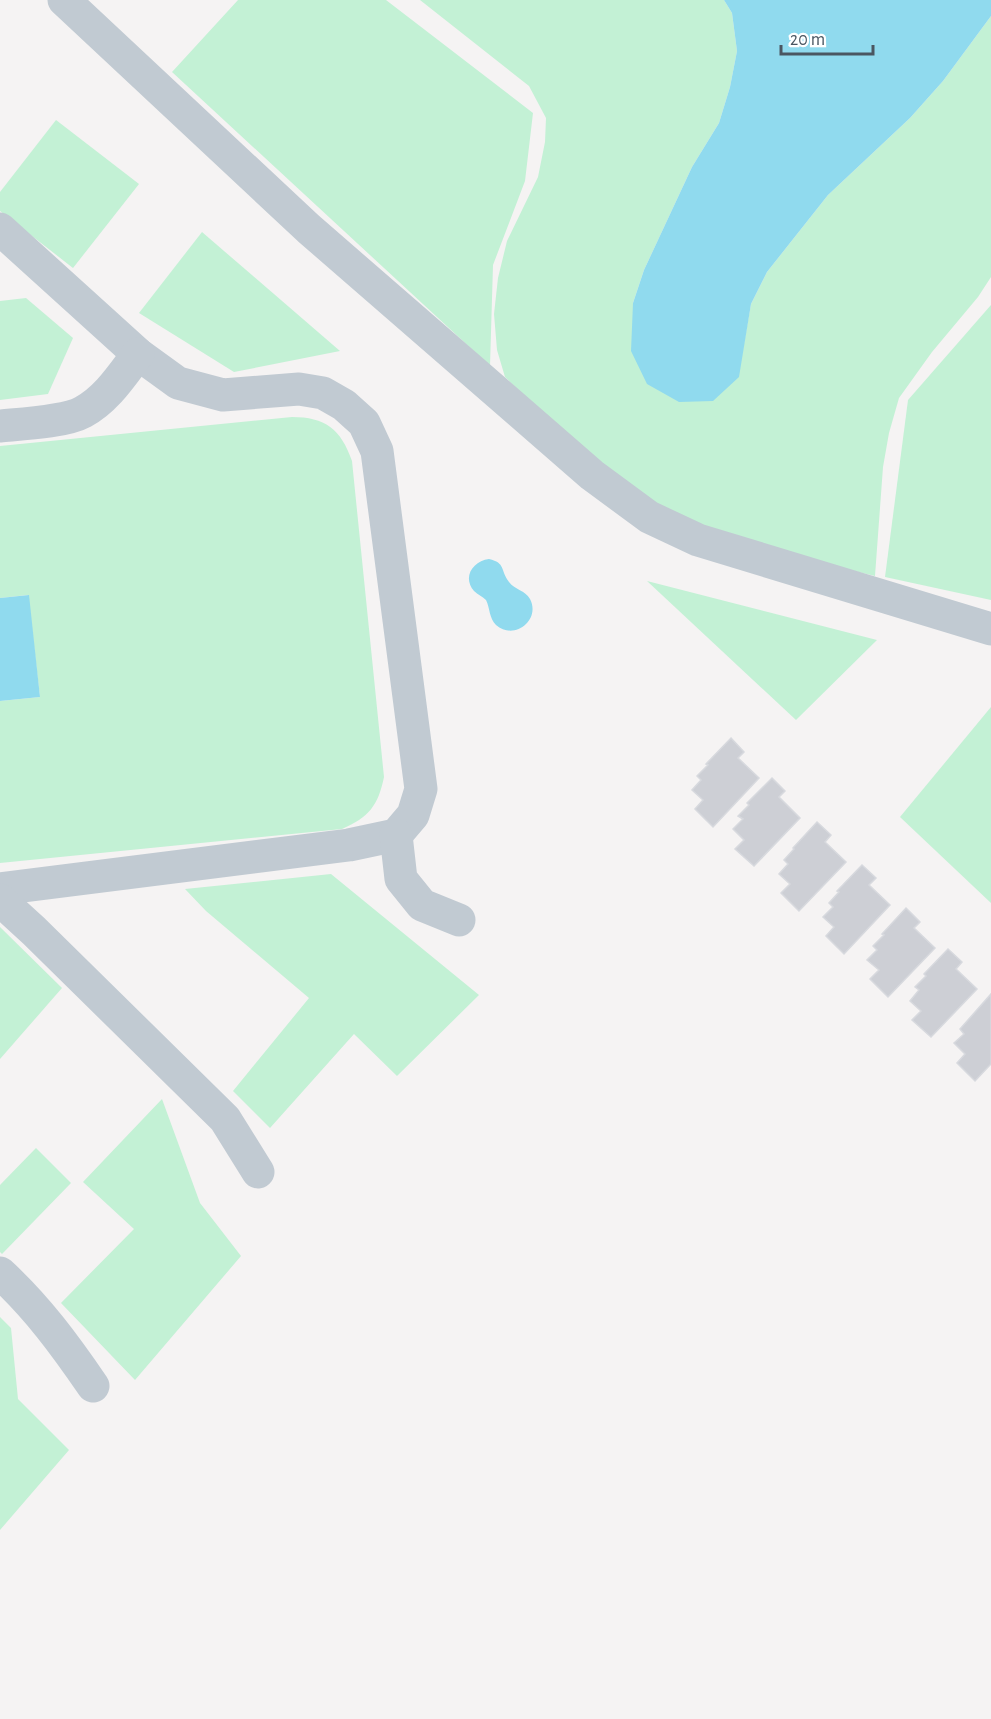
<svg xmlns="http://www.w3.org/2000/svg" width="991" height="1719" font-family="'Alegreya Sans',sans-serif">
<rect width="100%" height="100%" fill="#f5f3f3"/>
<!-- green -->
<g fill="#c3f1d5">
<polygon points="238,0 386,0 533,113 525,181 493,265 490,366 172,72"/>
<polygon points="420,0 724,0 732,13 737,51 730,87 719,123 692,167 644,270 633,303 738,377 751,304 767,272 828,195 910,118 943,81 991,16 991,277 978,297 932,352 899,398 889,433 883,467 875,576 702,534 615,483 505,377 497,350 494,314 498,278 507,241 538,177 545,142 546,118 529,86"/>
<polygon points="56,120 139,184 73,268 0,211 0,192"/>
<polygon points="202,232 340,351 234,372 139,313"/>
<polygon points="26,298 73,338 48,394 0,400 0,301"/>
<polygon points="991,305 991,600 885,577 908,400"/>
<path d="M292 417C325 417 341 429 352 461L384 777C378 806 369 817 342 829L0 863V701L40 697 28 595 0 598V446Z"/>
<polygon points="647,581 877,640 796,720"/>
<polygon points="991,707 991,903 900,817"/>
<polygon points="331,874 479,995 397,1076 354,1034 270,1128 233,1091 309,998 206,911 185,889"/>
<polygon points="0,927 62,988 0,1059"/>
<polygon points="162,1099 200,1203 241,1256 135,1380 61,1303 134,1229 83,1182"/>
<polygon points="36,1148 71,1183 2,1254 0,1252 0,1185"/>
<polygon points="0,1317 11,1328 18,1399 69,1450 0,1530"/>
</g>
<!-- water -->
<g fill="#90daee">
<polygon points="724,0 991,0 991,16 943,81 910,118 828,195 767,272 751,304 739,377 713,401 679,402 647,384 631,351 633,303 644,270 692,167 719,123 730,87 737,51 732,13"/>
<path d="M489 559C506 563 500 570 509 582 515 590 525 590 530 599 541 620 514 641 496 625 489 618 490 608 486 600 482 596 478 595 474 591 462 577 473 561 489 559Z"/>
<polygon points="29,595 40,697 0,701 0,598"/>
</g>
<!-- building -->
<g fill="#cdcfd5" stroke="#d7d9de" stroke-width="1.5">
<polygon points="731,738 744,752 738,758 759,778 713,827 695,809 703,800 692,790 701,780 697,776 708,765 706,764"/>
<polygon points="772,778 785,791 779,797 800,818 754,866 735,849 744,840 733,829 743,819 738,816 749,805 747,803"/>
<polygon points="817,822 831,835 825,842 846,862 799,911 781,893 790,884 779,874 788,864 784,860 794,849 793,848"/>
<polygon points="862,865 876,878 869,885 890,905 844,954 826,936 834,927 823,917 833,907 829,903 839,892 837,891"/>
<polygon points="906,908 920,922 914,928 935,948 888,997 870,979 879,970 867,960 877,950 873,946 884,935 882,934"/>
<polygon points="948,949 962,962 956,969 977,989 931,1037 912,1020 921,1011 910,1001 919,990 915,987 926,976 924,974"/>
<polygon points="991,994 991,1064 975,1081 957,1063 965,1054 954,1043 964,1034 960,1029"/>
</g>
<g fill="none" stroke-linecap="round" stroke-linejoin="round">
<!-- minor -->
<g stroke="#c1cad2" stroke-width="33">
<polyline points="64,0 309,229 592,475 649,517 698,540 991,629"/>
<polyline points="0,229 138,354 178,383 223,395 299,389 323,393 344,405 364,423 377,451 421,789 413,815 396,835 349,845 0,889"/>
<path d="M0 426C21 424 65 422 83 412 107 399 122 375 138 354"/>
<polyline points="396,835 401,879 422,905 459,920"/>
<polyline points="0,900 34,931 225,1119 258,1172"/>
<path d="M0 1273C37 1307 65 1345 93 1386"/>
</g>
</g>
<!-- scale -->
<path d="M781 45v9h92v-9" fill="none" stroke="#4a5661" stroke-width="3"/>
<text x="790" y="45" font-size="18" fill="#4a5661" stroke="#ffffff" stroke-width="4.5" paint-order="stroke">20 m</text>
</svg>
